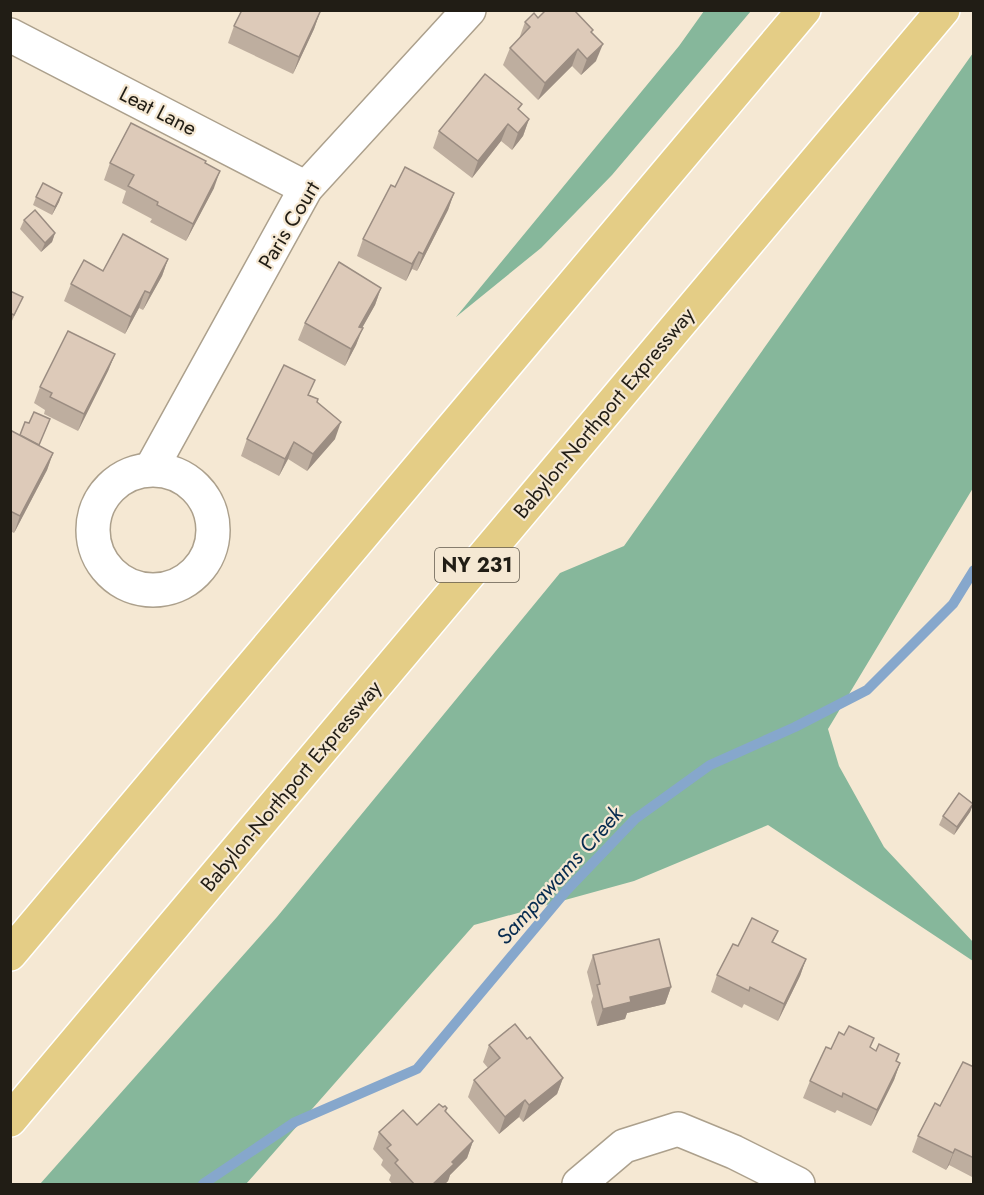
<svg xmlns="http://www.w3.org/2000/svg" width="984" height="1195" font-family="Jost,sans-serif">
<rect width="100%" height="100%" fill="#f5e8d3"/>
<!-- forest -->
<g fill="#86b79b">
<polygon points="704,11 751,11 612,175 541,248 456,317 679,46"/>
<polygon points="973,53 973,488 828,729 839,766 884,847 973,942 973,961 768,825 634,881 474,925 246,1184 40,1184 277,917 560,573 624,546"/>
</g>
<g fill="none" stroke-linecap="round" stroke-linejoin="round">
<!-- stream -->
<polyline stroke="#86a7cc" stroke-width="10" points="203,1184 295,1122 417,1069 566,891 635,819 710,765 795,727 867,690 953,604 974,570"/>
<defs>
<g id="minor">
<polyline points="10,35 306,188"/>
<polyline points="151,469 306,188 469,10"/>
<circle cx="153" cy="530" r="60"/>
<polyline points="579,1184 624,1146 678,1129 734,1152 798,1184"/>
</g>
<g id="major">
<polyline points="10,954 804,10"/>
<polyline points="10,1120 943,10"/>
</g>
</defs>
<!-- minor casing -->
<use href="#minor" stroke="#aca08c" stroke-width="36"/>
<!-- major casing -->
<use href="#major" stroke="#fff" stroke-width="36"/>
<!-- minor -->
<use href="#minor" stroke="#fff" stroke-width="33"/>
<!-- major -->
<use href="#major" stroke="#e4cd86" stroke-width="33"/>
</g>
<!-- wall -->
<g fill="#beae9f">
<polygon points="320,12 314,29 293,74 228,43 234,26"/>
<polygon points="538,18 592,34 596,61 581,75 572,66 538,100 503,65 510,48 519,39 525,22"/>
<polygon points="520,111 529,119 523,136 512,150 501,141 472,178 433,148 439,131"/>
<polygon points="110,163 205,163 214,188 186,241 150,222 152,219 122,203 126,191 104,180"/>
<polygon points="395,187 454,193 448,210 417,271 412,269 406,281 357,256 363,239"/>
<polygon points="62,193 59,202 52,215 33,205 36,197"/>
<polygon points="24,220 55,233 52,242 41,252 20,229"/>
<polygon points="168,259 162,276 143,310 139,308 125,334 64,301 71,284"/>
<polygon points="381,288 375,305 362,328 356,345 345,366 298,340 305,323"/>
<polygon points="10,291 23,297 11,323 10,323"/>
<polygon points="115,354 108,371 78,431 44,414 45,410 34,403 40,387"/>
<polygon points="310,395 317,402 335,439 307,471 288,459 279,476 241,456 247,439"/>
<polygon points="10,430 53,453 47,470 14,533 10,531"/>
<polygon points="973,804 970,812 954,835 939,825 943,816"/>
<polygon points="778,931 773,942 806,959 800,976 778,1021 744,1004 742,1008 711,992 717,975 738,946"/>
<polygon points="593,955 671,987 665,1004 627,1013 625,1019 597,1026 591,1002 593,996 587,972"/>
<polygon points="527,1039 563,1078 557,1094 523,1122 519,1117 499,1134 468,1097 474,1080 488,1068 483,1062 489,1045"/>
<polygon points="871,1048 900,1063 894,1080 871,1126 837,1110 835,1113 803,1098 810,1081 831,1049"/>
<polygon points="974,1067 974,1178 949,1165 946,1170 912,1152 918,1136 940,1106"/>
<polygon points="443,1107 447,1108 446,1112 473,1141 467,1158 450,1175 448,1181 444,1185 393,1185 389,1180 391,1175 381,1165 383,1160 373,1149 379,1132 417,1125"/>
</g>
<!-- shaded-wall -->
<g fill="#9b8d82">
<polygon points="320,12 314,29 293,74 299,57"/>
<polygon points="603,44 596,61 581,75 587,59"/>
<polygon points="578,49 572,66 538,100 545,83"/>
<polygon points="529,119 523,136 512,150 518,133"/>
<polygon points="508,124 501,141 472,178 478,161"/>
<polygon points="220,171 214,188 186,241 193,224"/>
<polygon points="62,193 59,202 52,215 55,207"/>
<polygon points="454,193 448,210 417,271 423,254"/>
<polygon points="55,233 52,242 41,252 45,243"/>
<polygon points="419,252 412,269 406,281 412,264"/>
<polygon points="168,259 162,276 143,310 150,293"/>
<polygon points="381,288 375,305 353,344 359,327"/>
<polygon points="145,291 139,308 125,334 131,317"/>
<polygon points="363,328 356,345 345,366 351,349"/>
<polygon points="115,354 108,371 78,431 84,414"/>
<polygon points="341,422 335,439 307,471 313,454"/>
<polygon points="294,442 288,459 279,476 285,459"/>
<polygon points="53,453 47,470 14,533 20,516"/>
<polygon points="973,804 970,812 954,835 957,827"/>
<polygon points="806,959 800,976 778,1021 784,1004"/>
<polygon points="671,987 665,1004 627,1013 625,1019 597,1026 603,1009 630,997"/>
<polygon points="900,1063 894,1080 871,1126 877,1110"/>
<polygon points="563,1078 557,1094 523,1122 529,1105"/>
<polygon points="525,1100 519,1117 499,1134 505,1117"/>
<polygon points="473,1141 467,1158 450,1175 448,1181 444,1185 432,1185 452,1162"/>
<polygon points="955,1149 949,1165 946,1170 953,1153"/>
</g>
<!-- building -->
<g fill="#ddcab9" stroke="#9b8d82" stroke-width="1.5">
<polygon points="242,10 317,10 320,12 299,57 234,26"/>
<polygon points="546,10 574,10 593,30 591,32 603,44 587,59 578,49 545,83 510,48 530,27 525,22 534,13 538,18"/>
<polygon points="485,74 522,104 518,109 529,119 518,133 508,124 478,161 439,131"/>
<polygon points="131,123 206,161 205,163 220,171 193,224 157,205 158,202 128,186 134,175 110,163"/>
<polygon points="405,167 454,193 423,254 419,252 412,264 363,239 391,185 395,187"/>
<polygon points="43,183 62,193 55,207 36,197"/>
<polygon points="35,210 55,233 45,243 24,220"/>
<polygon points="123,234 168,259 150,293 145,291 131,317 71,284 84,260 103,271"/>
<polygon points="339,262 381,288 359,327 363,328 351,349 305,323"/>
<polygon points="10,291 23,297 14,315 10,313"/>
<polygon points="68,331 115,354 84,414 50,397 52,393 40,387"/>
<polygon points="284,365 315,380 308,395 318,399 317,402 341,422 313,454 294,442 285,459 247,439"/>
<polygon points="34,412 50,419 39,445 20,435 25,422 29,423"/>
<polygon points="10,430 53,453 20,516 10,511"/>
<polygon points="959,793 973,804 957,827 943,816"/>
<polygon points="752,918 778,931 772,942 806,959 784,1004 750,987 749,991 717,975 733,944 738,946"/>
<polygon points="659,939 671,987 630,997 631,1002 603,1009 597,985 600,984 593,955"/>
<polygon points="515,1024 527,1039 530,1037 563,1078 529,1105 525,1100 505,1117 474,1080 500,1058 489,1045"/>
<polygon points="849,1026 874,1038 870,1047 876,1051 879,1044 899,1054 896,1061 900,1063 877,1110 843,1093 842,1097 810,1081 826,1047 831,1049 839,1032 844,1035"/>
<polygon points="963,1062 974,1067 974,1158 955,1149 953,1153 918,1136 935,1103 940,1106"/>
<polygon points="439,1104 443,1107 445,1106 447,1108 445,1111 473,1141 452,1162 454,1164 432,1185 415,1185 395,1163 398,1160 387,1148 391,1145 379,1132 403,1110 417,1125"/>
</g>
<g text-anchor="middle" stroke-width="4.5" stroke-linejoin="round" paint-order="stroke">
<!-- shield labels -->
<rect fill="#f5e8d3" stroke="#615a4e" stroke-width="1.5" x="435" y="548" width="84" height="34" rx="4.5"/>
<g font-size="20" font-weight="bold" fill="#211d15">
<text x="477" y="572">NY 231</text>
</g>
<!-- street labels -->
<g font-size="21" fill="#211d15" stroke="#f5e8d3">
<text transform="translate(158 111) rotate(27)" y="7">Leat Lane</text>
<text transform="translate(289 225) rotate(-59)" y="7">Paris Court</text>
<text transform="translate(604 413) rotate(-50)" y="7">Babylon-Northport Expressway</text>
<text transform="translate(291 786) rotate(-50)" y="7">Babylon-Northport Expressway</text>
</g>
<!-- water labels -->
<g font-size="22" font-style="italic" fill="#062b4f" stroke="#f5e8d3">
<text transform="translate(559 875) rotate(-48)" y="8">Sampawams Creek</text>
</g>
</g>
<!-- border -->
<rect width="984" height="1195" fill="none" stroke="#211d15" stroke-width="24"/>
</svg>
